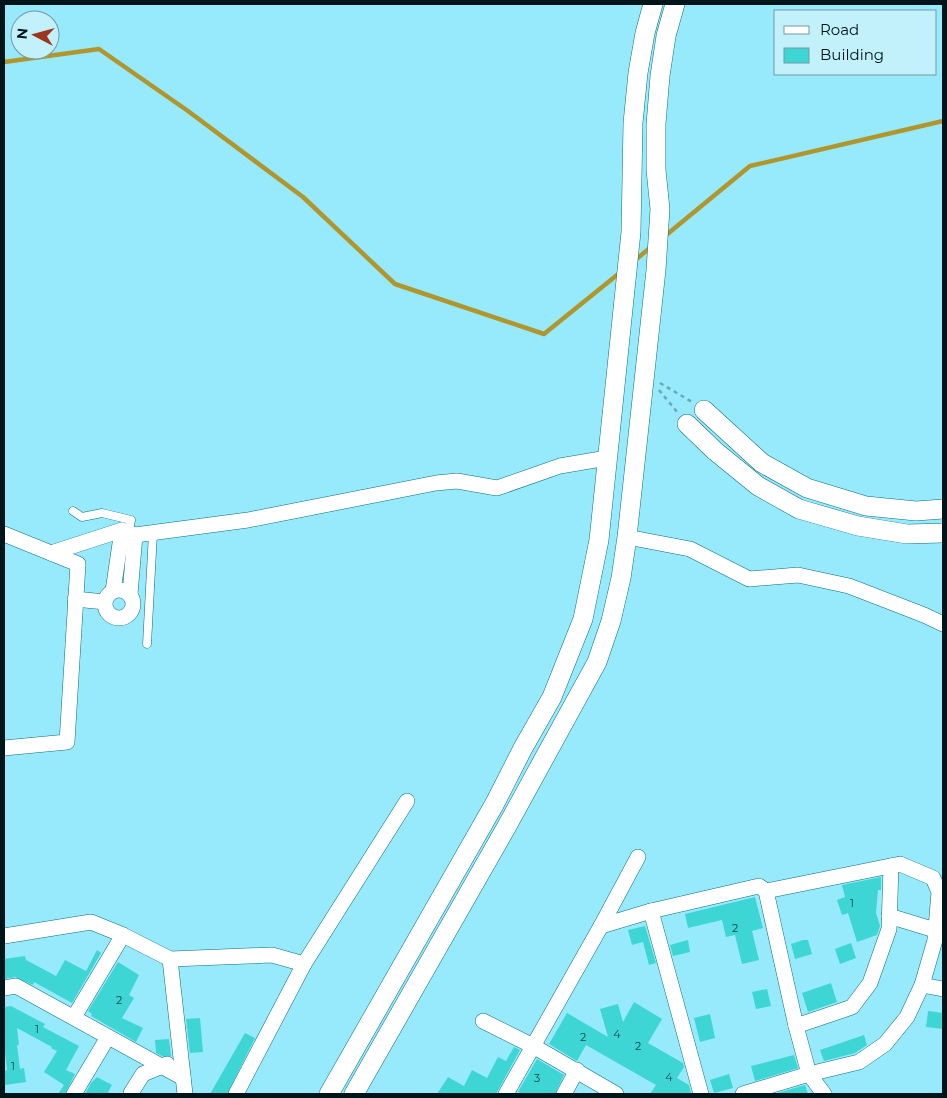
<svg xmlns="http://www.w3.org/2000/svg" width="947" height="1098" font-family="Montserrat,sans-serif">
<rect width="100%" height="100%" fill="#97eafc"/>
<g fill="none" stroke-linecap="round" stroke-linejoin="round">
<!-- stream -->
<g stroke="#b1962d" stroke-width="4.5">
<polyline points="4,62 99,49 188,111 303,197 395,284 544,334 622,271"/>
<polyline points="665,236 750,166 943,121"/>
<polyline points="634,261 651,247"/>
</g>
</g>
<!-- building -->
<g fill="#3dd6d4">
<polygon points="881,877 881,890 878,890 876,913 880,926 877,935 857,942 848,913 842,915 837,900 845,897 842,885"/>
<polygon points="755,897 763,928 752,931 759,960 742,964 735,935 726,937 722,920 688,928 685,914"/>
<polygon points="645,926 656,963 649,965 643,942 632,945 628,930"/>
<polygon points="688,940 690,952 673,956 670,945"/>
<polygon points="803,940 808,940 812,954 795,959 791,944"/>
<polygon points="851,943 856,958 840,964 835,949"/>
<polygon points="97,950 101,953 72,1003 34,982 33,985 15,977 4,979 4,959 25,956 26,960 56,976 65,960 86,971"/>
<polygon points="118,962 139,975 129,995 134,998 122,1018 143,1028 136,1042 91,1016 92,1014 88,1011"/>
<polygon points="831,983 837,1002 808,1012 802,993"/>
<polygon points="767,989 771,1006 756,1009 752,992"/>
<polygon points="634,1002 662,1019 648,1043 683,1063 684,1067 677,1078 689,1085 691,1094 650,1094 656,1085 586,1045 577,1061 549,1044 567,1013 608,1037 600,1009 618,1004 623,1022"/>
<polygon points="11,1006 45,1024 43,1027 79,1046 66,1070 75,1074 65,1094 58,1094 64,1085 44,1072 57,1051 51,1048 52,1047 17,1028 19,1045 17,1045 20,1069 24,1068 26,1082 5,1085 4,1071 7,1070 4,1044 4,1007"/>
<polygon points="928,1011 943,1013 943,1029 926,1027"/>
<polygon points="710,1014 715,1038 700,1042 694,1018"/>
<polygon points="200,1018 203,1052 190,1053 186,1019"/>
<polygon points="245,1033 255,1038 227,1094 210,1094"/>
<polygon points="864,1035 867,1045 855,1053 824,1061 820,1050"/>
<polygon points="169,1039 171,1056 162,1056 156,1053 155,1040"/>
<polygon points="514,1047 520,1050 496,1094 437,1094 448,1077 464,1086 472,1070 487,1078 498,1057 506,1061"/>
<polygon points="794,1055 798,1068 755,1081 751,1066"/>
<polygon points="537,1059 564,1075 555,1094 521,1094 518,1092"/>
<polygon points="729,1074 733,1088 714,1093 710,1080"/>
<polygon points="97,1077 112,1085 108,1092 111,1094 85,1094 91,1083"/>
<polygon points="805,1085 808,1094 774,1094"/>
</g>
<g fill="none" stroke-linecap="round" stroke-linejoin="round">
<defs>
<g id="service">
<polyline points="73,511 82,517 102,513 131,520 129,533"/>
<polyline points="147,644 153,533"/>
</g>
<g id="minor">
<polyline points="4,534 78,564 67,742 4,748"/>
<polyline points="627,537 690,549 749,579 798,575 849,586 924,615 943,624"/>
<polyline points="51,553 122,530 135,535 248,520 436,483 457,481 497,488 560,466 607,458"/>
<circle cx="119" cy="604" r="14"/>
<polyline points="113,591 122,530"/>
<polyline points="130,594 135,535"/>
<polyline points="75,599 105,602"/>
<polyline points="651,911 701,1094"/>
<polyline points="889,916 935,930"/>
<polyline points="601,926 651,911 759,886 766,891 796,1026 809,1074 824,1094"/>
<polyline points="4,936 91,922 123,935 170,959 272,955 304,964 236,1094"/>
<polyline points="170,959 185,1094"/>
<polyline points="304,964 407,801"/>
<polyline points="922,985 943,989"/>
<polyline points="4,988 16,986 183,1078"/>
<polyline points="74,1017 123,935"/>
<polyline points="483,1021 533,1046 616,1094"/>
<polyline points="796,1026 852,1007 870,983 889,929 891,866"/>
<polyline points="131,1093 143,1074 167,1064"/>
<polyline points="74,1094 108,1037"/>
<polyline points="506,1094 601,926 638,857"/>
<polyline points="564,1094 577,1070"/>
<polyline points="743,1094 809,1074 859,1062 885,1044 907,1017 922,985 935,940 939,892 933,878 900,864 766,891"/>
</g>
<g id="tertiary">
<polyline points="704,410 762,463 807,488 866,506 916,511 943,509"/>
<polyline points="687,424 715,451 758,486 799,509 858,526 907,534 943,533"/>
<polyline points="329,1094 495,803 523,748 552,697 583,619 599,540 631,232 633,123 638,73 645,33 653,4"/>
<polyline points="354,1094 507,826 597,662 611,621 621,578 627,537 656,270 660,209 656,170 656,124 660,76 666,36 675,4"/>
</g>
</defs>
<!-- service casing -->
<use href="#service" stroke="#0b6d7e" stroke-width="9"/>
<!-- minor casing -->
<use href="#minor" stroke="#0b6d7e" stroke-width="16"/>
<!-- tertiary casing -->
<use href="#tertiary" stroke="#0b6d7e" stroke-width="20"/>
<!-- path -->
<g stroke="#69a9b7" stroke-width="2.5" stroke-dasharray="4 4" stroke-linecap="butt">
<polyline points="660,383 692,402"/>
<polyline points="659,390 678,413"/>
</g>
<!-- service -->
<use href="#service" stroke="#fff" stroke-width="8"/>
<!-- minor -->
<use href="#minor" stroke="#fff" stroke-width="15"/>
<!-- tertiary -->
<use href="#tertiary" stroke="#fff" stroke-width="19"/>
</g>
<g text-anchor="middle" stroke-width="4" stroke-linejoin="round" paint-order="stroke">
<!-- number labels -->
<g font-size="11" fill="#0f4448">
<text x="852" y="907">1</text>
<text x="735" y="932">2</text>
<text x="119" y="1004">2</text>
<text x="37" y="1033">1</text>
<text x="617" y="1038">4</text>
<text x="583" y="1041">2</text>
<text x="638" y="1050">2</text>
<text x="13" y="1070">1</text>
<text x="669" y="1081">4</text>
<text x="537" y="1082">3</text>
</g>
</g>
<!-- border -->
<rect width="947" height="1098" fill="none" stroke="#001419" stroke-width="10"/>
<!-- legend -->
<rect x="774" y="10" width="162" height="65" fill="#c2f1fc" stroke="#7499a1"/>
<rect x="784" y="26" width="25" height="8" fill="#ffffff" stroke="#7499a1"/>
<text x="820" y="35" font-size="15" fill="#001419">Road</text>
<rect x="784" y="48" width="25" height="15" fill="#3dd6d4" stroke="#7499a1"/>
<text x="820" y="60" font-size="15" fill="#001419">Building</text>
<!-- north arrow -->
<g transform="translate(35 35) rotate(276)"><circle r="24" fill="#c2f1fc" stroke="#7499a1"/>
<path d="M0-4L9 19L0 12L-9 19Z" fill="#9d341d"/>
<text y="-8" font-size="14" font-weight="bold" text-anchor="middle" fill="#001419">N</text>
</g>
</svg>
